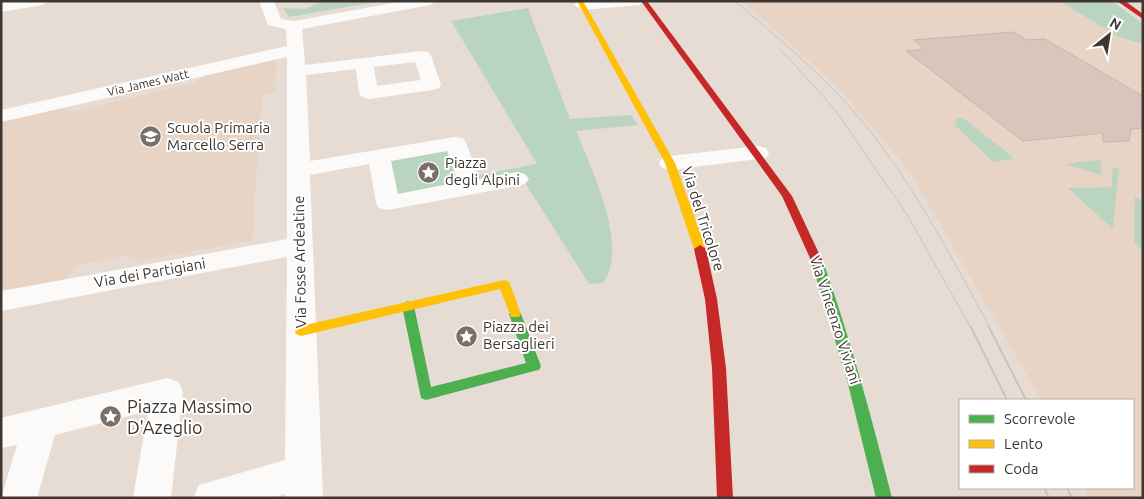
<svg xmlns="http://www.w3.org/2000/svg" width="1144" height="499" font-family="Ubuntu,sans-serif">
<rect width="100%" height="100%" fill="#e7dcd3"/>
<!-- built -->
<g fill="#e7d4c5" fill-rule="evenodd">
<path d="M741 1H1059L1121 38 1143 44V202L1135 197 1134 242 1143 251V498H1088L1084 488H1133V400H1041L913 177 879 134 839 89 778 32ZM963 118 1008 153 1014 159 993 162 979 148ZM1113 167 1119 169 1113 228 1069 188 1111 187Z"/>
<polygon points="276,59 275,92 262,95 252,240 139,261 127,255 75,266 68,280 1,293 1,121 59,108 75,111 194,83 207,75"/>
</g>
<!-- green -->
<g fill="#b9d5bf">
<polygon points="322,1 381,1 289,17 283,8 305,9"/>
<polygon points="1059,1 1112,1 1143,24 1143,44 1121,38"/>
<path d="M528 8 570 119 631 115 638 125 576 131C591 167 630 248 603 283L589 284 522 178 388 203 379 157 455 143 467 177 537 164 451 21Z"/>
<polygon points="963,118 1008,153 1014,159 993,162 955,125 956,119"/>
<polygon points="1101,160 1101,175 1064,164"/>
<polygon points="1113,167 1119,169 1113,229 1068,188 1111,187"/>
<polygon points="1135,196 1143,202 1143,251 1134,242"/>
</g>
<!-- building -->
<polygon fill="#dac5bc" stroke="#c2b9b3" points="1013,32 1027,40 1045,39 1143,96 1143,128 1131,129 1129,141 1103,142 1103,133 1023,141 906,51 925,49 913,40"/>
<g fill="none" stroke-linecap="round" stroke-linejoin="round">
<!-- street -->
<g fill="#fbfaf8" fill-rule="evenodd">
<polygon points="9,1 49,1 42,5 1,12 1,2"/>
<path d="M259 1H274L281 19 294 21 404 1H437L430 5 302 29 305 65 422 51 428 52 431 56 441 84 439 88 432 90 369 99 362 97 359 93 356 69 306 75 310 161 455 137 463 138 466 143 479 179 517 172 525 174 529 179 525 184 517 186 388 210 379 208 376 203 369 164 310 175 323 498H285V494L273 498H193L199 485 285 460 287 257 1 311V291L287 239V57L1 122V110L287 46 286 29 268 25ZM415 62 421 80 377 86 374 67ZM447 151 458 182 398 194 391 161Z"/>
<polygon points="646,1 639,5 582,10 574,5 579,1"/>
<polygon points="758,146 766,148 769,153 766,158 670,170 662,168 659,163 662,158 670,156"/>
<polygon points="167,378 179,382 183,392 171,498 133,498 148,411 55,435 37,498 1,498 17,445 1,448 1,418"/>
</g>
<!-- fast -->
<g fill="#4caf50" fill-rule="evenodd">
<path d="M818 260 824 264C851 341 872 419 892 498H876L847 380 812 264Z"/>
<polygon points="408,301 412,303 414,306 431,387 526,363 509,314 511,311 519,311 521,314 541,366 539,370 534,371 426,400 421,398 402,306 404,303"/>
</g>
<!-- slow -->
<g fill="#ffc107" fill-rule="evenodd">
<polygon points="577,1 583,1 675,163 706,249 704,252 700,253 694,249 665,163"/>
<polygon points="504,280 508,281 510,284 521,314 519,317 511,317 500,289 301,336 296,334 295,331 296,328 301,326"/>
</g>
<!-- jam -->
<g fill="#c62828" fill-rule="evenodd">
<polygon points="641,1 647,1 792,196 824,264 822,267 814,267 782,196"/>
<polygon points="1117,1 1125,1 1143,14 1143,19"/>
<polygon points="700,245 706,249 717,299 726,368 733,498 717,498 712,368 705,299 694,249"/>
</g>
<!-- tram-far1 -->
<g stroke="#c7c4c2" stroke-width="1">
<path d="M735 1C774 35 815 68 850 107 907 172 949 252 990 328"/>
<polyline points="780,49 833,107 906,213 971,328"/>
</g>
<!-- tram -->
<g stroke="#c7c4c2" stroke-width="2">
<polyline points="971,327 1007,400"/>
<polyline points="989,327 1026,400"/>
<polyline points="1044,488 1049,498"/>
<polyline points="1067,488 1072,498"/>
</g>
</g>
<!-- icons -->
<defs>
<symbol id="school-disc" viewBox="-11 -11 22 22"><circle r="9.5" fill="#797069" stroke="#fff"/><path d="M0-5L7-2L0 1L-7-2ZM-4 1L0 2.5L4 1V4Q0 6-4 4Z" fill="#fff"/></symbol>
<symbol id="sight-disc" viewBox="-11 -11 22 22"><circle r="9.5" fill="#797069" stroke="#fff"/><path d="M0-6L1.8-2.2L6-1.7L2.9 1.2L3.7 5.4L0 3.3L-3.7 5.4L-2.9 1.2L-6-1.7L-1.8-2.2Z" fill="#fff"/></symbol>
</defs>
<g fill-rule="evenodd">
<use href="#school-disc" x="138" y="124" width="25" height="25"/>
<use href="#sight-disc" x="416" y="160" width="25" height="25"/>
<use href="#sight-disc" x="454" y="324" width="25" height="25"/>
<use href="#sight-disc" x="98" y="404" width="25" height="25"/>
</g>
<g text-anchor="middle" stroke-width="4" stroke-linejoin="round" paint-order="stroke">
<!-- far-street labels -->
<g font-size="12" fill="#3e3630" stroke="#fff">
<text transform="translate(148 83) rotate(-13)" y="4">Via James Watt</text>
</g>
<!-- poi labels -->
<g font-size="15" fill="#3e3630" stroke="#fff" text-anchor="start">
<text x="167" y="133">Scuola Primaria<tspan x="167" dy="17">Marcello Serra</tspan></text>
<text x="445" y="168">Piazza<tspan x="445" dy="17">degli Alpini</tspan></text>
<text x="483" y="332">Piazza dei<tspan x="483" dy="17">Bersaglieri</tspan></text>
</g>
<!-- street labels -->
<g font-size="15" fill="#3e3630" stroke="#fff">
<text transform="translate(703 219) rotate(72)" y="5">Via del Tricolore</text>
<text transform="translate(300 262) rotate(-91)" y="5">Via Fosse Ardeatine</text>
<text transform="translate(150 273) rotate(-10)" y="5">Via dei Partigiani</text>
<text transform="translate(835 320) rotate(72)" y="5">Via Vincenzo Viviani</text>
</g>
<!-- near-poi labels -->
<g font-size="18" fill="#3e3630" stroke="#fff" text-anchor="start">
<text x="127" y="413">Piazza Massimo<tspan x="127" dy="21">D'Azeglio</tspan></text>
</g>
</g>
<!-- border -->
<rect width="1144" height="499" fill="none" stroke="#3e3630" stroke-width="5"/>
<!-- legend -->
<rect x="959" y="399" width="175" height="90" fill="#ffffff" stroke="#b2afac"/>
<rect x="969" y="415" width="25" height="8" fill="#4caf50" stroke="#b2afac"/>
<text x="1004" y="424" font-size="15" fill="#3e3630">Scorrevole</text>
<rect x="969" y="440" width="25" height="8" fill="#ffc107" stroke="#b2afac"/>
<text x="1004" y="449" font-size="15" fill="#3e3630">Lento</text>
<rect x="969" y="465" width="25" height="8" fill="#c62828" stroke="#b2afac"/>
<text x="1004" y="474" font-size="15" fill="#3e3630">Coda</text>
<!-- north arrow -->
<g transform="translate(1109 35) rotate(30)" stroke="#ffffff" stroke-width="4" paint-order="stroke">
<path d="M0-4L9 19L0 12L-9 19Z" fill="#3e3630"/>
<text y="-8" font-size="14" font-weight="bold" text-anchor="middle" fill="#3e3630">N</text>
</g>
</svg>
